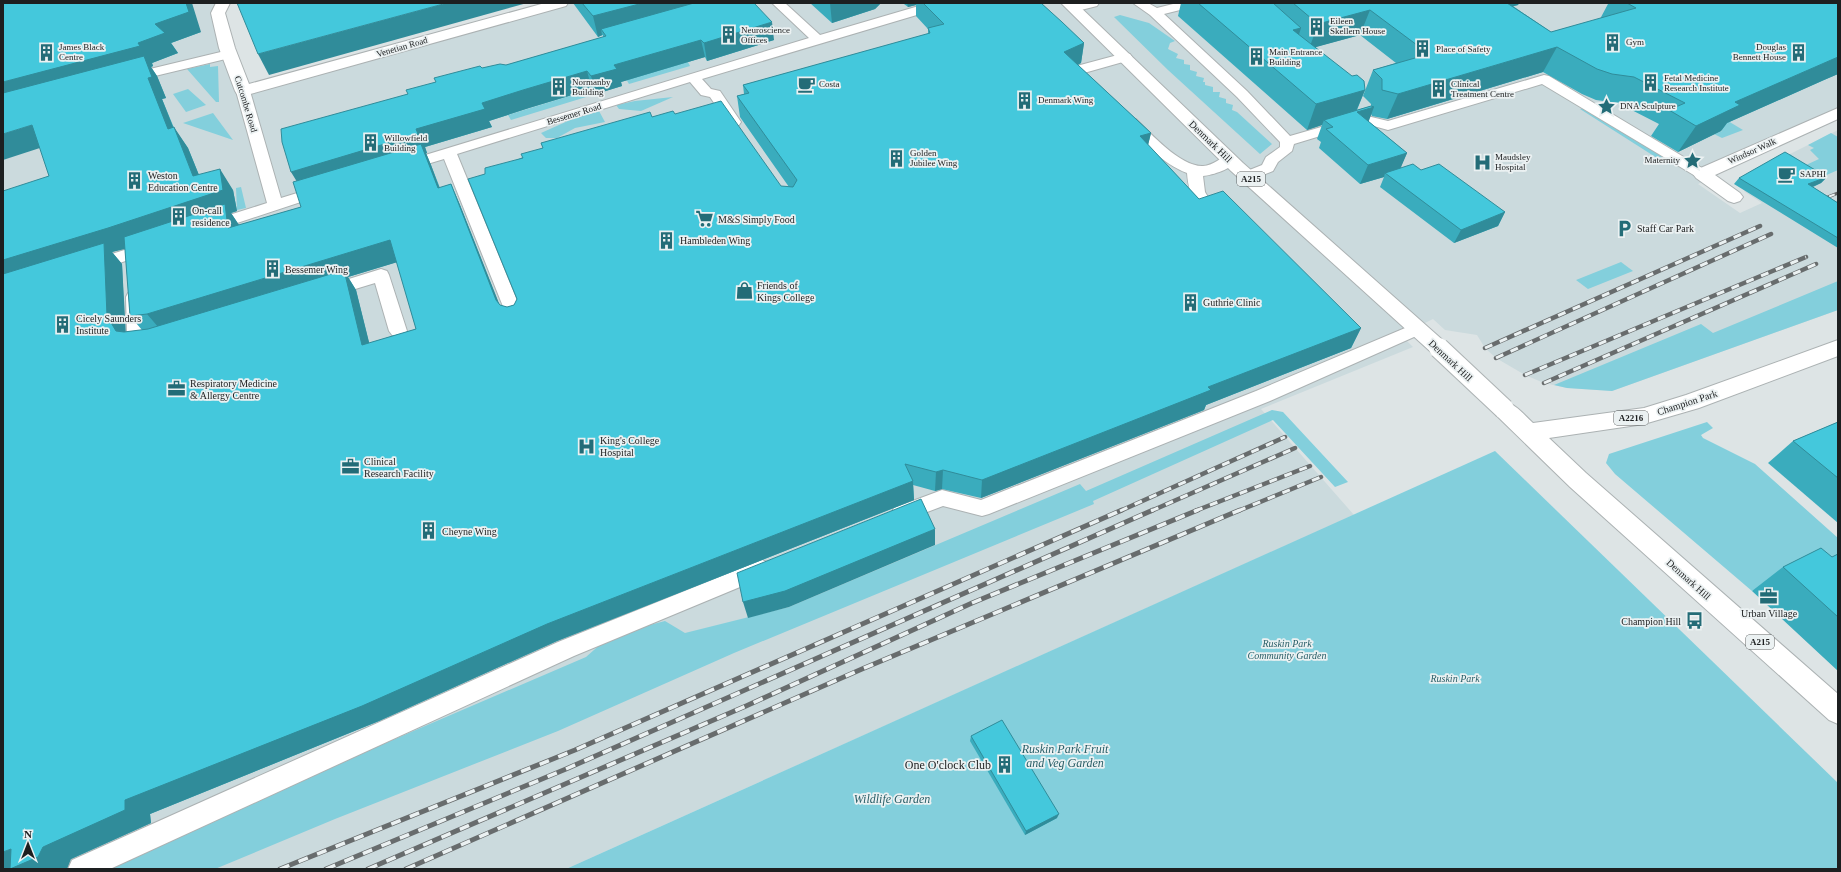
<svg xmlns="http://www.w3.org/2000/svg" width="1841" height="872" font-family="'Times New Roman',serif">
<rect width="100%" height="100%" fill="#dde4e5"/>
<!-- built -->
<polygon fill="#cbdadd" points="3,3 223,3 243,91 560,3 1838,3 1838,113 1698,184 1740,213 1762,203 1745,192 1741,185 1780,159 1838,130 1838,310 1612,391 1567,388 1544,383 1525,375 1496,358 1485,348 1477,335 1445,330 1433,319 1401,335 1413,347 1261,409 1354,515 566,869 3,869"/>
<!-- green -->
<g fill="#83cfdc">
<polygon points="1120,15 1149,23 1175,41 1170,43 1168,49 1178,54 1176,58 1184,60 1184,64 1190,65 1190,70 1197,72 1196,76 1204,78 1203,82 1205,82 1205,85 1213,87 1213,92 1220,92 1219,97 1226,99 1226,103 1233,105 1232,110 1237,112 1272,144 1260,154 1168,70 1114,17"/>
<polygon points="688,62 690,66 629,84 626,79"/>
<polygon points="210,64 210,67 218,66 219,102 216,102 187,69"/>
<polygon points="188,89 206,105 186,112 173,94"/>
<polygon points="592,89 596,94 511,120 508,115"/>
<polygon points="673,97 641,111 619,109 616,105 635,101"/>
<polygon points="1584,108 1608,124 1620,129 1673,164 1668,165 1580,109"/>
<polygon points="599,111 605,122 575,128 557,138 546,138 541,133 579,116"/>
<polygon points="213,113 233,140 183,123"/>
<polygon points="1728,121 1743,130 1722,138 1714,134 1722,131 1721,124"/>
<polygon points="1831,133 1838,137 1838,170 1815,180 1780,159 1790,154 1806,165 1819,159 1810,150 1814,148 1808,145"/>
<polygon points="241,187 246,208 237,210 236,188"/>
<polygon points="1621,262 1633,271 1588,289 1576,280"/>
<polygon points="1838,281 1838,310 1612,391 1567,388 1554,385 1701,324 1713,333"/>
<polygon points="1272,410 1283,412 1348,482 1335,487 1273,420 1093,501 1094,504 734,653 558,731 335,819 215,869 92,869 586,657 611,635 665,621 685,633 789,607 1080,484 1086,491"/>
<polygon points="1707,422 1713,428 1701,435 1703,438 1755,464 1838,538 1838,561 1789,572 1752,591 1615,474 1606,463 1609,454"/>
<polygon points="1495,451 1838,783 1838,869 566,869"/>
</g>
<g fill="none" stroke-linecap="round" stroke-linejoin="round">
<defs>
<g id="lane">
<polygon points="772,3 785,3 820,35 929,3 949,3 947,6 702,79 711,89 720,91 741,122 739,125 729,125 710,97 701,95 690,82 457,154 525,320 522,324 516,326 510,324 444,159 404,171 399,169 396,166 399,163 809,38"/>
<polygon points="1078,3 1099,3 1097,6 1073,12 1067,8 1069,5"/>
<polygon points="1133,3 1148,3 1157,8 1177,3 1189,3 1190,5 1188,8 1164,14 1247,91 1290,136 1363,115 1388,121 1544,75 1549,76 1707,171 1710,174 1707,177 1697,177 1542,84 1388,130 1363,123 1294,144 1292,151 1278,162 1273,171 1247,181 1242,179 1239,176 1242,173 1262,165 1266,157 1280,147 1280,142 1237,97 1150,15"/>
<polygon points="229,50 234,51 236,54 234,57 130,82 125,81 123,78 125,75"/>
<polygon points="1125,53 1130,54 1132,57 1130,60 1084,73 1096,84 1094,87 1084,87 1069,73 1073,67"/>
<polygon points="243,87 248,88 250,91 281,198 323,185 328,187 331,190 328,193 210,232 204,231 202,227 204,223 267,203 236,91 238,88"/>
<path d="M1131 118 1136 119C1151 134 1181 167 1203 166 1215 166 1222 153 1235 157L1237 160C1232 169 1213 175 1203 176L1205 192 1212 204 1210 208 1204 209 1198 208C1191 196 1188 187 1187 173 1163 164 1144 143 1126 125L1124 122 1126 119Z"/>
<polygon points="150,242 156,243 158,247 156,251 92,272 86,270 84,266 86,262"/>
<polygon points="381,269 387,271 389,275 407,331 404,335 398,337 392,335 389,331 375,283 329,297 323,295 321,291 323,287"/>
<polygon points="134,291 140,293 142,297 145,335 147,338 158,339 161,344 158,349 142,351 136,350 127,336 126,297 128,293"/>
<polygon points="1417,323 1423,325 1426,329 1423,333 1270,401 989,514 982,516 943,506 901,522 894,520 891,514 894,508 942,490 981,500 1256,391"/>
<polygon points="762,560 769,563 772,569 769,575 574,656 110,869 68,869 72,860 558,642"/>
</g>
<g id="street">
<polygon points="216,3 230,3 225,13 235,48 249,84 545,3 568,3 566,6 243,96 237,94 235,91 219,48 211,13"/>
<polygon points="1838,108 1838,119 1715,175 1740,193 1743,197 1740,201 1734,203 1728,201 1696,178 1693,174 1696,170"/>
</g>
<g id="primary">
<polygon points="1061,3 1076,3 1243,163 1446,343 1449,348 1446,353 1439,356 1432,353 1231,171"/>
<path d="M1838 340V356L1699 408 1644 424 1549 438 1586 473 1838 694V724L1829 720 1570 487 1496 415 1493 409 1496 403C1512 398 1522 413 1533 423L1644 408 1686 395Z"/>
</g>
</defs>
<!-- lane casing -->
<use href="#lane" stroke="#acb2b3" stroke-width="2"/>
<!-- street casing -->
<use href="#street" stroke="#acb2b3" stroke-width="2"/>
<!-- primary casing -->
<use href="#primary" stroke="#acb2b3" stroke-width="2"/>
<!-- lane -->
<use href="#lane" fill="#fff" fill-rule="evenodd"/>
<!-- street -->
<use href="#street" fill="#fff" fill-rule="evenodd"/>
<!-- primary -->
<use href="#primary" fill="#fff" fill-rule="evenodd"/>
<defs>
<polyline id="rail-far2" points="1818,201 1838,193"/>
<g id="rail-far1">
<polyline points="1485,348 1760,226"/>
<polyline points="1496,358 1771,234"/>
<polyline points="1525,375 1806,257"/>
<polyline points="1544,383 1816,264"/>
<polyline points="1120,511 1285,437"/>
<polyline points="1151,511 1295,448"/>
<polyline points="1195,511 1310,466"/>
<polyline points="1238,511 1321,477"/>
</g>
<g id="rail">
<polyline points="280,869 575,750 1122,510"/>
<polyline points="326,869 566,769 1153,510"/>
<polyline points="368,869 746,706 972,603 1198,510"/>
<polyline points="406,869 862,669 1240,510"/>
</g>
</defs>
<!-- rail-far2 casing -->
<use href="#rail-far2" stroke="#686c6d" stroke-width="3"/>
<!-- rail-far1 casing -->
<use href="#rail-far1" stroke="#686c6d" stroke-width="4.5"/>
<!-- rail casing -->
<use href="#rail" stroke="#686c6d" stroke-width="5"/>
<!-- rail-far2 -->
<use href="#rail-far2" stroke="#ebf1f2" stroke-width="2" stroke-dasharray="6" stroke-linecap="butt"/>
<!-- rail-far1 -->
<use href="#rail-far1" stroke="#ebf1f2" stroke-width="3" stroke-dasharray="8" stroke-linecap="butt"/>
<!-- rail -->
<use href="#rail" stroke="#ebf1f2" stroke-width="3.5" stroke-dasharray="10" stroke-linecap="butt"/>
<defs>
<polyline id="primary-bridge" points="1439,348 1504,409"/>
</defs>
<!-- primary-bridge casing -->
<use href="#primary-bridge" stroke="#acb2b3" stroke-width="22" stroke-linecap="butt"/>
<!-- primary-bridge -->
<use href="#primary-bridge" stroke="#fff" stroke-width="20"/>
</g>
<!-- wall -->
<g fill="#3aacbd" fill-rule="evenodd">
<path d="M3 3 201 32 171 43 178 53 152 63 153 66 151 67 157 76 166 98 162 99 174 128 188 148 199 175 233 190 237 211 231 213 239 225 301 207 297 181 408 94 482 68 506 65 603 37V35L598 37 573 3H754L774 40 707 61 705 57 621 82 622 86 596 94 592 89 529 108 489 121 492 127 425 147 427 153H426L431 165 440 188 451 184 460 205 499 304 500 305 507 307 514 305 517 299 485 174 543 148 541 143 652 117 675 114 781 186 789 187 740 117 737 96 744 94 743 85 928 34V29L916 16V5L908 7 904 4H880L875 9 832 23 810 3H1041L1084 43 1081 63 1078 65 1151 133 1148 145 1199 199 1361 328 1351 348 1206 405 1204 410 981 498 942 489 935 491 913 485 914 500 557 641 379 721 150 814 151 823 71 859 49 176ZM125 248 130 316 142 330 125 332 122 264 112 252ZM397 262 416 329 369 343 356 290 348 277Z"/>
<path d="M1181 3H1519L1518 5 1513 6 1551 32 1600 19 1608 4 1606 3H1838V74L1824 80 1727 123 1721 131 1678 152 1651 136 1659 124 1618 103 1596 100 1582 94 1543 72 1387 119 1372 116 1371 114 1368 121 1407 153 1400 168 1421 170 1505 212 1498 226 1454 243 1380 187 1384 177 1360 184 1319 148 1321 142 1317 139 1322 125 1307 130 1178 16ZM1360 35 1396 63 1373 70 1363 96 1371 104V106L1357 110 1365 90 1315 47Z"/>
<polygon points="1827,177 1821,183 1813,187 1838,203 1838,248 1734,184 1739,178"/>
<polygon points="1838,422 1838,523 1768,463 1793,441"/>
<polygon points="1838,554 1838,671 1752,591 1783,567 1832,557"/>
<polygon points="971,736 1057,818 1025,835 970,741"/>
</g>
<!-- shaded-wall -->
<g fill="#308c9a">
<polygon points="186,3 192,3 201,32 171,43 178,53 152,63 153,66 151,67 157,76 166,98 162,99 182,150 3,107 3,82 138,43 155,24"/>
<polygon points="447,3 527,3 269,75 258,54"/>
<polygon points="643,3 720,3 601,29 602,35 598,37 593,16"/>
<polygon points="830,3 880,3 880,4 875,9 832,23"/>
<polygon points="907,3 916,3 916,5 908,7"/>
<polygon points="1483,3 1519,3 1518,5 1478,16"/>
<polygon points="1370,10 1360,35 1309,49 1318,24"/>
<polygon points="772,22 774,40 707,61 704,43"/>
<polygon points="1301,28 1293,53 1293,30"/>
<polygon points="701,40 705,57 621,82 622,86 596,94 591,76 614,65"/>
<polygon points="1084,43 1081,63 1062,72 1064,52"/>
<polygon points="1557,47 1543,72 1387,119 1398,94"/>
<polygon points="1838,57 1838,74 1824,80 1727,123 1721,131 1678,152 1696,126 1735,102"/>
<polygon points="587,71 592,89 529,108 489,121 492,127 425,147 427,153 426,153 431,165 447,209 302,190 291,172 416,129 482,103 523,90"/>
<polygon points="1365,90 1354,116 1324,120 1322,125 1307,130 1316,104"/>
<polygon points="1374,107 1367,126 1357,112"/>
<polygon points="32,125 49,145 3,160 3,134"/>
<polygon points="174,127 188,148 207,195 220,169 233,190 237,211 231,213 239,225 243,249 125,249 112,252 122,264 126,336 116,331 3,286 3,260 193,176"/>
<polygon points="1151,133 1146,153 1140,136"/>
<polygon points="1407,153 1399,172 1385,173 1384,177 1360,184 1368,165"/>
<polygon points="1827,177 1821,183 1803,191 1808,184"/>
<polygon points="451,184 460,205 506,321 496,300"/>
<polygon points="1505,212 1498,226 1454,243 1461,230"/>
<polygon points="390,240 401,261 348,277 356,290 375,366 165,335 147,314"/>
<polygon points="1361,328 1351,348 1206,405 1204,410 981,498 982,480 1208,387"/>
<polygon points="943,470 942,489 935,491 936,472"/>
<polygon points="913,481 914,500 557,641 379,721 150,814 151,823 71,859 67,869 3,869 3,852 11,849 43,847 125,800 547,624"/>
<polygon points="935,529 935,545 789,607 748,618 743,602"/>
<polygon points="1059,814 1057,818 1025,835 1026,831"/>
</g>
<!-- building -->
<g fill="#44c8dc" stroke="#308c9a">
<polygon points="3,3 186,3 189,12 155,24 165,33 138,43 140,46 3,82"/>
<polygon points="237,3 447,3 258,54"/>
<polygon points="582,3 643,3 593,16"/>
<polygon points="694,3 754,3 772,22 704,43 701,40 614,65 617,69 591,76 587,71 523,90 482,103 485,109 416,129 418,134 291,172 282,142 281,129 408,94 406,90 436,82 434,78 480,66 482,68 500,64 506,65 606,36 601,29"/>
<polygon points="923,3 1041,3 1062,22 1084,43 1064,52 1151,133 1140,136 1199,199 1223,191 1361,328 1208,387 1211,390 982,480 943,470 936,472 905,464 913,481 547,624 362,706 125,800 125,810 43,847 38,857 10,869 11,849 3,852 3,274 104,243 107,316 116,331 124,332 148,329 344,270 362,345 416,329 390,240 147,314 130,316 124,237 225,204 228,228 301,207 293,182 421,144 438,188 451,184 496,300 500,305 507,307 514,305 517,299 468,179 485,174 485,168 523,158 521,154 543,148 541,143 650,112 652,117 673,111 675,114 721,101 781,186 793,187 797,180 737,96 749,93 743,85 930,33 928,28 944,24"/>
<polygon points="1198,3 1273,3 1301,28 1293,30 1352,76 1357,75 1364,81 1365,90 1316,104"/>
<polygon points="1293,3 1507,3 1551,32 1636,8 1627,3 1838,3 1838,57 1735,102 1740,105 1696,126 1669,110 1685,103 1634,77 1612,74 1597,69 1557,47 1398,94 1382,90 1382,79 1373,70 1429,54 1370,10 1318,24"/>
<polygon points="144,56 152,77 148,78 168,129 174,127 193,176 220,169 223,190 108,228 3,260 3,191 49,176 32,125 3,134 3,93"/>
<polygon points="1371,106 1374,107 1357,112 1407,153 1368,165 1326,129 1333,127 1324,120"/>
<polygon points="1785,152 1827,177 1808,184 1838,203 1838,238 1739,178"/>
<polygon points="1413,164 1421,170 1439,164 1505,212 1461,230 1385,173"/>
<polygon points="1838,422 1838,478 1793,441"/>
<polygon points="921,499 935,529 785,591 743,602 737,573"/>
<polygon points="1821,548 1832,557 1838,554 1838,617 1783,567"/>
<polygon points="1002,720 1059,814 1026,831 971,736"/>
</g>
<!-- icons -->
<defs>
<symbol id="building-bare" viewBox="-9 -9 18 18"><path d="M-4-6H4V6H1V3H-1V6H-4ZM-2.5-4.3h1.7v1.8h-1.7ZM.8-4.3h1.7v1.8H.8ZM-2.5-1h1.7V.8h-1.7ZM.8-1h1.7V.8H.8Z" fill="#236c77" stroke="#ebf1f2" stroke-width="2.5" paint-order="stroke"/></symbol>
<symbol id="cafe-bare" viewBox="-9 -9 18 18"><path d="M-5.5-4.5H6V0H3Q3 3.5 0 3.5H-2.5Q-5.5 3.5-5.5 0ZM3-3.2v2h1.7v-2ZM-6 4.5H4V6H-6Z" fill="#236c77" stroke="#ebf1f2" stroke-width="2.5" paint-order="stroke"/></symbol>
<symbol id="sight-bare" viewBox="-9 -9 18 18"><path d="M0-6L1.8-2.2L6-1.7L2.9 1.2L3.7 5.4L0 3.3L-3.7 5.4L-2.9 1.2L-6-1.7L-1.8-2.2Z" fill="#236c77" stroke="#ebf1f2" stroke-width="2.5" paint-order="stroke"/></symbol>
<symbol id="hospital-bare" viewBox="-9 -9 18 18"><path d="M-5-5h3v3.5h4V-5h3V5h-3V1.5h-4V5h-3Z" fill="#236c77" stroke="#ebf1f2" stroke-width="2.5" paint-order="stroke"/></symbol>
<symbol id="supermarket-bare" viewBox="-9 -9 18 18"><path d="M-6-5.5h2.5l.6 2H6L4.5 2H-2.5L-4.4-4H-6ZM-1.5 3.2a1.3 1.3 0 1 0 .1 0ZM3 3.2a1.3 1.3 0 1 0 .1 0Z" fill="#236c77" stroke="#ebf1f2" stroke-width="2.5" paint-order="stroke"/></symbol>
<symbol id="parking-bare" viewBox="-9 -9 18 18"><path d="M-3.5-5.5H1a3.5 3.5 0 0 1 0 7H-1V5.5H-3.5ZM-1-3.4V-.6H.8a1.4 1.4 0 0 0 0-2.8Z" fill="#236c77" stroke="#ebf1f2" stroke-width="2.5" paint-order="stroke"/></symbol>
<symbol id="shop-bare" viewBox="-9 -9 18 18"><path d="M-5-2.5h2.3a2.7 3.5 0 0 1 5.4 0H5L5.5 6h-11ZM-1.5-2.5h3a1.5 2.3 0 0 0-3 0Z" fill="#236c77" stroke="#ebf1f2" stroke-width="2.5" paint-order="stroke"/></symbol>
<symbol id="office-bare" viewBox="-9 -9 18 18"><path d="M-6-3h4V-5.5h4V-3h4V5H-6ZM-1-4.5V-3h2v-1.5ZM-6 0V1H6V0Z" fill="#236c77" stroke="#ebf1f2" stroke-width="2.5" paint-order="stroke"/></symbol>
<symbol id="bus-bare" viewBox="-9 -9 18 18"><path d="M-5-6H5V4H4V6H2V4H-2V6H-4V4H-5ZM-3.5-4V0h7V-4ZM-3.5 1.2v1.5H-2V1.2ZM2 1.2v1.5H3.5V1.2Z" fill="#236c77" stroke="#ebf1f2" stroke-width="2.5" paint-order="stroke"/></symbol>
</defs>
<g fill-rule="evenodd">
<use href="#building-bare" x="1304" y="14" width="25" height="25"/>
<use href="#building-bare" x="716" y="22" width="25" height="25"/>
<use href="#building-bare" x="1600" y="30" width="25" height="25"/>
<use href="#building-bare" x="1410" y="36" width="25" height="25"/>
<use href="#building-bare" x="34" y="40" width="25" height="25"/>
<use href="#building-bare" x="1786" y="40" width="25" height="25"/>
<use href="#building-bare" x="1244" y="44" width="25" height="25"/>
<use href="#building-bare" x="1638" y="70" width="25" height="25"/>
<use href="#cafe-bare" x="794" y="72" width="25" height="25"/>
<use href="#building-bare" x="546" y="74" width="25" height="25"/>
<use href="#building-bare" x="1426" y="76" width="25" height="25"/>
<use href="#building-bare" x="1012" y="88" width="25" height="25"/>
<use href="#sight-bare" x="1594" y="94" width="25" height="25"/>
<use href="#building-bare" x="358" y="130" width="25" height="25"/>
<use href="#building-bare" x="884" y="146" width="25" height="25"/>
<use href="#sight-bare" x="1680" y="148" width="25" height="25"/>
<use href="#hospital-bare" x="1470" y="150" width="25" height="25"/>
<use href="#cafe-bare" x="1774" y="162" width="25" height="25"/>
<use href="#building-bare" x="122" y="168" width="25" height="25"/>
<use href="#building-bare" x="166" y="204" width="25" height="25"/>
<use href="#supermarket-bare" x="692" y="206" width="25" height="25"/>
<use href="#parking-bare" x="1612" y="216" width="25" height="25"/>
<use href="#building-bare" x="654" y="228" width="25" height="25"/>
<use href="#building-bare" x="260" y="256" width="25" height="25"/>
<use href="#shop-bare" x="732" y="278" width="25" height="25"/>
<use href="#building-bare" x="1178" y="290" width="25" height="25"/>
<use href="#building-bare" x="50" y="312" width="25" height="25"/>
<use href="#office-bare" x="164" y="376" width="25" height="25"/>
<use href="#hospital-bare" x="574" y="434" width="25" height="25"/>
<use href="#office-bare" x="338" y="454" width="25" height="25"/>
<use href="#building-bare" x="416" y="518" width="25" height="25"/>
<use href="#office-bare" x="1756" y="584" width="25" height="25"/>
<use href="#bus-bare" x="1682" y="608" width="25" height="25"/>
<use href="#building-bare" x="992" y="752" width="25" height="25"/>
</g>
<g text-anchor="middle" stroke-width="3.5" stroke-linejoin="round" paint-order="stroke">
<!-- far-poi labels -->
<g font-size="9" fill="#1d1f20" stroke="#ebf1f2" text-anchor="start">
<text x="1330" y="24">Eileen<tspan x="1330" dy="10">Skellern House</tspan></text>
<text x="741" y="33">Neuroscience<tspan x="741" dy="10">Offices</tspan></text>
<text x="1626" y="45">Gym</text>
<text x="59" y="50">James Black<tspan x="59" dy="10">Centre</tspan></text>
<text x="1786" y="50" text-anchor="end">Douglas<tspan x="1786" dy="10">Bennett House</tspan></text>
<text x="1436" y="52">Place of Safety</text>
<text x="1269" y="55">Main Entrance<tspan x="1269" dy="10">Building</tspan></text>
<text x="1664" y="81">Fetal Medicine<tspan x="1664" dy="10">Research Institute</tspan></text>
<text x="572" y="85">Normanby<tspan x="572" dy="10">Building</tspan></text>
<text x="819" y="87">Costa</text>
<text x="1451" y="87">Clinical<tspan x="1451" dy="10">Treatment Centre</tspan></text>
<text x="1038" y="103">Denmark Wing</text>
<text x="1620" y="109">DNA Sculpture</text>
<text x="384" y="141">Willowfield<tspan x="384" dy="10">Building</tspan></text>
<text x="910" y="156">Golden<tspan x="910" dy="10">Jubilee Wing</tspan></text>
<text x="1495" y="160">Maudsley<tspan x="1495" dy="10">Hospital</tspan></text>
<text x="1680" y="163" text-anchor="end">Maternity</text>
<text x="1800" y="177">SAPHI</text>
</g>
<!-- far-street labels -->
<g font-size="9" fill="#1d1f20" stroke="#ebf1f2">
<text transform="translate(402 47) rotate(-16)" y="3">Venetian Road</text>
<text transform="translate(246 104) rotate(73)" y="3">Cutcombe Road</text>
<text transform="translate(574 114) rotate(-17)" y="3">Bessemer Road</text>
<text transform="translate(1752 151) rotate(-24)" y="3">Windsor Walk</text>
</g>
<!-- shield labels -->
<g fill="#ebf1f2" stroke="#5b5e5f" stroke-width="1">
<rect x="1237" y="172" width="28" height="14" rx="3"/>
<rect x="1614" y="411" width="34" height="14" rx="3"/>
<rect x="1746" y="635" width="28" height="14" rx="3"/>
</g>
<g font-size="9" font-weight="bold" fill="#1d1f20">
<text x="1251" y="182">A215</text>
<text x="1631" y="421">A2216</text>
<text x="1760" y="645">A215</text>
</g>
<!-- street labels -->
<g font-size="10" fill="#1d1f20" stroke="#ebf1f2">
<text transform="translate(1211 141) rotate(44)" y="4">Denmark Hill</text>
<text transform="translate(1451 360) rotate(43)" y="4">Denmark Hill</text>
<text transform="translate(1687 402) rotate(-18)" y="4">Champion Park</text>
<text transform="translate(1689 579) rotate(42)" y="4">Denmark Hill</text>
</g>
<!-- poi labels -->
<g font-size="10" fill="#1d1f20" stroke="#ebf1f2" text-anchor="start">
<text x="148" y="179">Weston<tspan x="148" dy="12">Education Centre</tspan></text>
<text x="192" y="214">On-call<tspan x="192" dy="12">residence</tspan></text>
<text x="718" y="223">M&amp;S Simply Food</text>
<text x="1637" y="232">Staff Car Park</text>
<text x="680" y="244">Hambleden Wing</text>
<text x="285" y="273">Bessemer Wing</text>
<text x="757" y="289">Friends of<tspan x="757" dy="12">Kings College</tspan></text>
<text x="1203" y="306">Guthrie Clinic</text>
<text x="76" y="322">Cicely Saunders<tspan x="76" dy="12">Institute</tspan></text>
<text x="190" y="387">Respiratory Medicine<tspan x="190" dy="12">&amp; Allergy Centre</tspan></text>
<text x="600" y="444">King's College<tspan x="600" dy="12">Hospital</tspan></text>
<text x="364" y="465">Clinical<tspan x="364" dy="12">Research Facility</tspan></text>
<text x="442" y="535">Cheyne Wing</text>
<text x="1769" y="617" text-anchor="middle">Urban Village</text>
<text x="1681" y="625" text-anchor="end">Champion Hill</text>
</g>
<!-- park labels -->
<g font-size="10" font-style="italic" fill="#285e67" stroke="#ebf1f2">
<text x="1287" y="647">Ruskin Park<tspan x="1287" dy="12">Community Garden</tspan></text>
<text x="1455" y="682">Ruskin Park</text>
</g>
<!-- near-park labels -->
<g font-size="12" font-style="italic" fill="#285e67" stroke="#ebf1f2">
<text x="1065" y="753">Ruskin Park Fruit<tspan x="1065" dy="14">and Veg Garden</tspan></text>
<text x="892" y="803">Wildlife Garden</text>
</g>
<!-- near-poi labels -->
<g font-size="12" fill="#1d1f20" stroke="#ebf1f2" text-anchor="end">
<text x="991" y="769">One O'clock Club</text>
</g>
</g>
<!-- border -->
<rect width="1841" height="872" fill="none" stroke="#1d1f20" stroke-width="8"/>
<!-- north arrow -->
<g transform="translate(28 844)" stroke="#ebf1f2" stroke-width="3" paint-order="stroke">
<path d="M0-3L7 15L0 10L-7 15Z" fill="#1d1f20"/>
<text y="-6" font-size="11" font-weight="bold" text-anchor="middle" fill="#1d1f20">N</text>
</g>
</svg>
